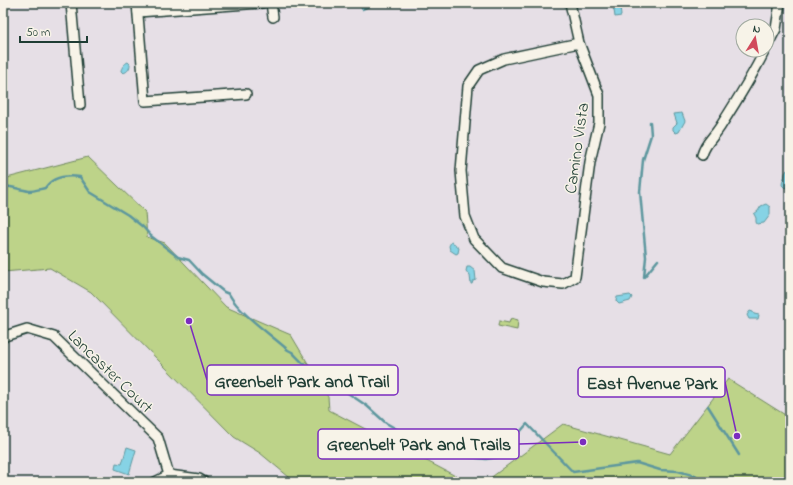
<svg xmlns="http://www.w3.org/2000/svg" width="793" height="485" font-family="'Indie Flower',sans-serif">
<rect width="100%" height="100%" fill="#e6dfe6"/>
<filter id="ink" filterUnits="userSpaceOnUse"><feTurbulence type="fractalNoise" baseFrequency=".025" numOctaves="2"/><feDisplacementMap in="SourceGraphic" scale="8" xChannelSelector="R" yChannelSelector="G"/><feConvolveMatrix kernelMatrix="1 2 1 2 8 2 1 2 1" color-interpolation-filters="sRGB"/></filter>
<g filter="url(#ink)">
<!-- green -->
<g fill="#bdd389" stroke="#6e885e">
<polygon points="88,157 145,212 147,237 165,243 226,307 291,335 328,397 329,410 467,482 295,482 260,453 234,437 91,292 50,268 3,272 3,179"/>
<polygon points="511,318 518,320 517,330 498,326 499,321 509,323"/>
<polygon points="728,379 790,418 790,482 485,482 563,424 670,454"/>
</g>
<!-- water -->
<g fill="#86d3e5" stroke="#5d979e">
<polygon points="359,3 377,3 362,10"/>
<polygon points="614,5 620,5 621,16 615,17 614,10 612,8"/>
<path d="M128 62 130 64C130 68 128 72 123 73L121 71C121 68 125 63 128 62Z"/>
<polygon points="682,113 685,121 679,132 676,133 673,130 673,127 677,123 674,114"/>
<path d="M787 170 790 171V186L785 188 782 185C782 180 785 178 785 173Z"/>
<polygon points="766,204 770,207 770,215 764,223 757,224 756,222 756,218 754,214 758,211 761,206"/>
<polygon points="451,242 455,244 456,246 459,248 458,253 456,254 450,250 449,246"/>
<polygon points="467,267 470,267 475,271 476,280 473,281 472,284 471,284 470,276 466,271"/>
<polygon points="630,295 632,297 630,301 619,304 616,301 617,297"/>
<polygon points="750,311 753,312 754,314 759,315 758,319 749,319 747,315"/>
<polygon points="127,447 136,450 129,474 115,469 116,463 122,464"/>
</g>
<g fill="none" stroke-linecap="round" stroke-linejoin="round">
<!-- stream -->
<g stroke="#5d979e" stroke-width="2.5">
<polyline points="650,122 651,135 643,160 640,192 646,257 644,277 658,260"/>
<path d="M3 186C12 186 20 190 29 191 34 191 40 189 45 188 53 176 67 175 80 177L90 192 128 215 143 227 151 236 178 257 189 260 202 274 224 292 229 294C240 314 270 334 288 350L292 352C303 363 317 380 333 383L367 406 386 423 400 431 422 446 452 455 486 459 498 457 527 424 573 472 637 463 660 470 678 471 689 474 695 476 703 482"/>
<polyline points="708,406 739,455"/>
</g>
<defs>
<g id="minor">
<polyline points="71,3 80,105"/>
<polyline points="137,3 145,101 246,94"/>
<polyline points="271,3 273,17"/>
<polyline points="570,3 579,43 599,95 599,123 590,162 575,277 563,284 543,282 502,268 474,239 465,216 461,171 468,86 479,70 504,59 579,43"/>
<polyline points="138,12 262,3"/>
<polyline points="767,46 776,29 780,3"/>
<path d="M702 155C705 143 713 138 720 127 736 102 752 77 765 50"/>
<polyline points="3,338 5,336 27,329 54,337 158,438 169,475"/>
<polyline points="155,482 169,475 199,479 204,482"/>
</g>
</defs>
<!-- minor casing -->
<use href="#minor" stroke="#1f3d34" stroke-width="12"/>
<!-- minor -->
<use href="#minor" stroke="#f7f3e8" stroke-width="9"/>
</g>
</g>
<g text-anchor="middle" stroke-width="3" stroke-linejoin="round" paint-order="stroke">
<!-- street labels -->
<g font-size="17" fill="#1f3d34" stroke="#f7f3e8">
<text transform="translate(576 148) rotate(-82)" y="6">Camino Vista</text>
<text transform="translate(111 371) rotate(44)" y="6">Lancaster Court</text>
</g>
</g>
<!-- callouts -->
<path fill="none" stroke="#7b2cbf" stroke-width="1.5" d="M189 321L207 380M737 436L725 382M583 442L519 444"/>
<g fill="#7b2cbf" stroke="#f7f3e8" stroke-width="1.5">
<circle cx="189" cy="321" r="4"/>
<circle cx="737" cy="436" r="4"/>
<circle cx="583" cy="442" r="4"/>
</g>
<g fill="#f7f3e8" stroke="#7b2cbf" stroke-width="1.5">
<rect x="207" y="365" width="191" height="30" rx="4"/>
<rect x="578" y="367" width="147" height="30" rx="4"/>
<rect x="318" y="429" width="201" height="30" rx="4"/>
</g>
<g font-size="18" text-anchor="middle" font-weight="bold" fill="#1f3d34">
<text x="302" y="387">Greenbelt Park and Trail</text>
<text x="652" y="389">East Avenue Park</text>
<text x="419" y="450">Greenbelt Park and Trails</text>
</g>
<!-- margin -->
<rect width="793" height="485" fill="none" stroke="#f7f3e8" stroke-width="16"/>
<rect x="8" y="8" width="777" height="469" fill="none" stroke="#1f3d34" stroke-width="1.5" filter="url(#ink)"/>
<!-- north arrow -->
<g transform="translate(755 38) rotate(11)"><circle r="19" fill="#f7f3e8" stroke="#a1aaa0"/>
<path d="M0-3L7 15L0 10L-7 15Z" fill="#d1495b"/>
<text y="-6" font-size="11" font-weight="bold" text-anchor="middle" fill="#1f3d34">N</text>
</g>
<!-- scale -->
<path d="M20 36v6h67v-6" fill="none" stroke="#1f3d34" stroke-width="2"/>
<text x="26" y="36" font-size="12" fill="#1f3d34" stroke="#f7f3e8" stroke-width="3" paint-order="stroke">50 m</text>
</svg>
